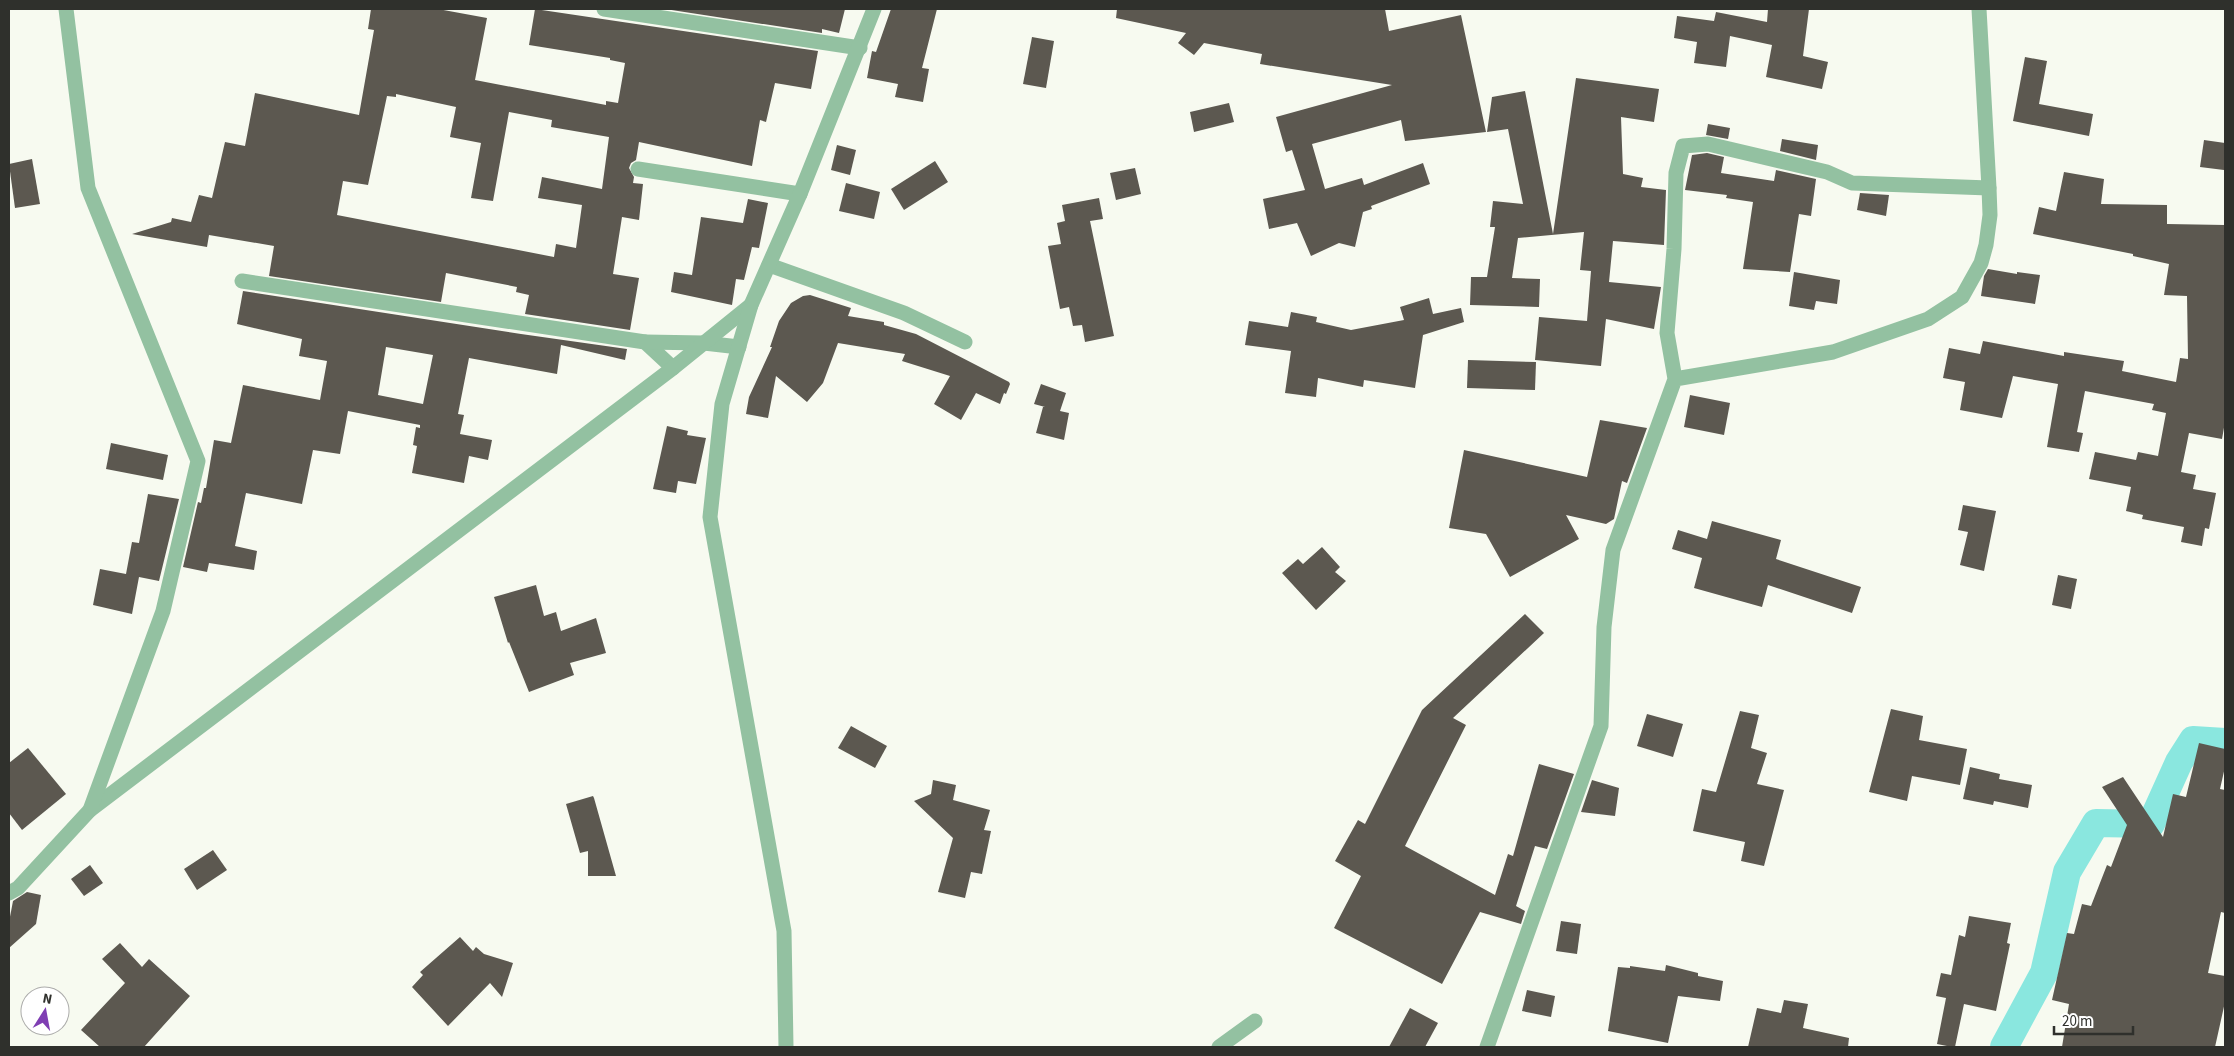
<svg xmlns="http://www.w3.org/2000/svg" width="2234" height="1056" font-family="'Source Sans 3',sans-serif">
<rect width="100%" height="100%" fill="#f7faf0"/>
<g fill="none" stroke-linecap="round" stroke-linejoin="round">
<!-- canal -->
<polyline stroke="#8ae7df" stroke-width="28" points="2004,1047 2044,973 2067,872 2096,823 2151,824 2179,762 2193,740 2225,742"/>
</g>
<!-- building -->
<g fill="#5c5850" fill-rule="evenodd">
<path d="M371 9H438L487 18 475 80 606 105V101L618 103 625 63 610 60V58L529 45 535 9 818 51 811 89 775 83 766 122 760 120 752 166 639 142 636 160 631 163 629 168 634 177 633 183 643 184 639 220 622 217 613 274 639 278 630 330 525 314 529 295 516 292 517 287 446 273 441 302 269 276 274 246 209 235 207 247 132 234 171 222 172 218 191 222 199 195 212 198 225 142 245 146 255 93 359 115 374 30 368 29ZM396 94 456 107 450 137 481 143 471 198 493 201 509 112 552 120 551 127 609 137 602 189 542 177 538 198 582 205 576 248 556 244 554 257 337 215 343 181 368 185 387 96 396 97Z"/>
<polygon points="665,9 845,9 839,33 822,29 822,33"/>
<polygon points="891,9 937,9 922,68 929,69 923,102 895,97 898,84 867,78 872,51 876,52"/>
<polygon points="1117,9 1385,9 1389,31 1461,15 1486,132 1405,141 1401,120 1312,144 1325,189 1362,178 1364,185 1423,163 1430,184 1371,206 1372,209 1363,212 1355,247 1339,243 1311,256 1297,223 1269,229 1263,199 1305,190 1292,150 1286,152 1276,117 1392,85 1260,64 1262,54 1204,43 1194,55 1178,43 1186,33 1116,18"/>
<polygon points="1768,9 1809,9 1803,56 1828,62 1822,89 1766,77 1772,45 1730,36 1726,67 1694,63 1697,42 1674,38 1677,16 1714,21 1716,12 1767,22"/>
<polygon points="1032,37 1054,41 1046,88 1023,84"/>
<polygon points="2025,57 2047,61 2039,104 2093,114 2089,136 2013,121"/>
<polygon points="1576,78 1659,89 1654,122 1621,117 1623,174 1643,178 1641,187 1666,190 1664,245 1613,241 1609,282 1661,287 1654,329 1606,319 1601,366 1535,360 1539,317 1587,321 1591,271 1580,270 1584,232 1518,238 1512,278 1540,279 1539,307 1470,305 1471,277 1487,277 1495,227 1490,227 1493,201 1523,204 1508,129 1487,132 1492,97 1525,91 1553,234"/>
<polygon points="1229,103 1234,122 1194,132 1190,112"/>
<polygon points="1708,124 1730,128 1728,139 1706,135"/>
<polygon points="1782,139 1818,145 1816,160 1780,151"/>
<polygon points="2204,140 2225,143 2224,170 2200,167"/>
<polygon points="837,145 856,150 850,175 831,170"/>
<polygon points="1707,153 1724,157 1721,173 1774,181 1776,170 1816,179 1811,216 1799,214 1790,272 1743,269 1753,202 1726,198 1727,195 1685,190 1692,155"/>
<polygon points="32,159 40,204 15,208 9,164"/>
<polygon points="935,161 948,182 904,210 891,189"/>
<polygon points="1135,168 1141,194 1116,200 1110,173"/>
<polygon points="2064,172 2104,179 2101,204 2167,205 2167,224 2225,225 2225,422 2222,439 2189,433 2181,472 2196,475 2193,489 2216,493 2209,529 2205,528 2202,546 2181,542 2184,527 2142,519 2143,515 2126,511 2131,487 2089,479 2095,452 2136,460 2138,452 2158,456 2166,413 2152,410 2154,404 2085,391 2077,432 2083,433 2079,452 2047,447 2058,384 2013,376 2002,418 1960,410 1965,382 1943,378 1949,348 1980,354 1983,341 2064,356 2064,352 2124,361 2122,371 2176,382 2180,358 2188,359 2187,296 2164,295 2169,264 2133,256 2133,254 2033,234 2039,207 2056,211"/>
<polygon points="846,183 880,192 874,219 839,211"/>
<polygon points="1860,193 1889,195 1886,216 1857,210"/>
<polygon points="1099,198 1103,219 1090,221 1114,336 1085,342 1082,325 1073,326 1069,307 1060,309 1048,246 1061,244 1057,223 1065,221 1062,205"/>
<polygon points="748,199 768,203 759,248 752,247 744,280 736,279 732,305 671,292 674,272 692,275 701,217 743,223"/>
<polygon points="1988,269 2017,274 2017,272 2040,275 2035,304 1981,296 1984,276"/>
<polygon points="1794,272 1840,280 1837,304 1816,301 1814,310 1789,306"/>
<path d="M243 291 521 334 627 349 625 360 561 345 557 374 469 358 458 414 464 415 460 434 492 440 488 460 469 456 464 483 412 473 417 446 413 445 416 427 420 428V425L348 411 340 454 313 450 302 504 246 493 235 546 257 551 254 570 209 563 207 572 183 567 198 502 201 503 204 488H206L214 440 231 443 243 385 320 400 327 361 299 356 302 339 237 324ZM386 347 433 355 423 404 378 395Z"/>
<polygon points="810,295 851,308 848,316 884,322 884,325 916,334 1009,382 1010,384 1006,394 1004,393 1000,404 976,393 961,420 934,404 950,376 902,361 905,354 838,343 823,383 807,402 776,376 768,418 746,414 749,397 772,347 770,347 779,321 791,303 803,296"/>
<polygon points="1429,298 1433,314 1461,308 1464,322 1423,335 1415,388 1364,380 1363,387 1318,378 1316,397 1285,393 1291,351 1245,345 1249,321 1288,327 1291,312 1317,317 1316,322 1351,330 1404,320 1400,307"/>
<polygon points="1468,360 1536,362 1535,390 1467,388"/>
<polygon points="1041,384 1066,393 1060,411 1069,413 1064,440 1036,433 1043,407 1045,407 1034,404"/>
<polygon points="1690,395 1730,403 1724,435 1684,427"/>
<polygon points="1600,420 1647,428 1627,483 1622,481 1614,519 1606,524 1566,515 1579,539 1510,577 1486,534 1449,528 1464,450 1587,477"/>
<polygon points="667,426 688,431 687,435 706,438 696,484 678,481 676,493 653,489"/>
<polygon points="111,443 168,455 163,480 106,469"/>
<polygon points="148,494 179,499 159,581 139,577 132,614 93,605 100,569 126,574 132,542 139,543"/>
<polygon points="1963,505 1996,511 1984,571 1960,565 1968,532 1958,530"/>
<polygon points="1712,521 1781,540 1776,559 1861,587 1852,613 1768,585 1762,607 1694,588 1702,558 1672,549 1678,530 1707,539"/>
<polygon points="1322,547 1340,567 1335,572 1346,581 1316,610 1282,573 1298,559 1303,564"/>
<polygon points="2058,575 2077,579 2071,609 2052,605"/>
<polygon points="536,585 544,616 556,612 561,631 596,618 606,653 570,663 574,675 529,692 509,642 508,643 494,597"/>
<polygon points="1525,614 1544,633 1453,718 1466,725 1405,846 1495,895 1508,854 1513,856 1539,764 1574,774 1547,849 1535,846 1516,906 1525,911 1521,924 1480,912 1442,984 1334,928 1361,876 1335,861 1358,820 1365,824 1422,710"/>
<polygon points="1891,709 1923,716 1919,740 1967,749 1960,785 1912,776 1907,801 1869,792"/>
<polygon points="1740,711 1759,715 1751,748 1767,753 1757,784 1784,790 1764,866 1741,861 1745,842 1693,831 1702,789 1716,792"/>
<polygon points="1647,714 1683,724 1673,757 1637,746"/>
<polygon points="851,726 887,746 875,768 838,748"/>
<polygon points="2199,743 2225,749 2225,767 2220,789 2225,790 2225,913 2221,912 2208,973 2225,976 2225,1002 2215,1047 2062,1047 2069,1004 2052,1000 2067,933 2074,934 2082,904 2091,906 2107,865 2111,867 2127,825 2102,787 2123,777 2163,837 2173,794 2186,797"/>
<polygon points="28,748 66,794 22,830 9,813 9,763"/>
<polygon points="1970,767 2000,774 1999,779 2032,785 2028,808 1994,801 1993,805 1963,799"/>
<polygon points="933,780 956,785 953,800 990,810 984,830 991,831 982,874 971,872 965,898 938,892 953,838 914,801 931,794"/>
<polygon points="1592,780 1619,788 1615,816 1581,812"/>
<polygon points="593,796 594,798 616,876 588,876 588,851 580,853 566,804"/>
<polygon points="213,850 227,870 197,890 184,869"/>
<polygon points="90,865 103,883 84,896 71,879"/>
<polygon points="27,892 41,895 36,924 9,948 9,922 13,901"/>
<polygon points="1969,916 2011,923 2007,943 2010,944 1996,1011 1964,1004 1955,1047 1952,1047 1937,1044 1946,998 1936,996 1941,973 1951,975 1959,935 1965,937"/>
<polygon points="1561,921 1581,924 1577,954 1556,951"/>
<polygon points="460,937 473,951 476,947 484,954 513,963 502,997 490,983 448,1026 412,987 423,975 420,972"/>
<polygon points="120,943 142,967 149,959 190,996 144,1047 100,1047 81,1030 125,983 102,959"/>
<polygon points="1666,965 1698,973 1698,976 1723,981 1720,1001 1678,996 1668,1043 1608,1031 1618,967 1630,968 1630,966 1665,971"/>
<polygon points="1527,990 1555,996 1551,1017 1522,1011"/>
<polygon points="1784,1000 1808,1004 1803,1028 1849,1038 1848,1047 1748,1047 1757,1008 1781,1013"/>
<polygon points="1410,1008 1438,1023 1425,1047 1389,1047"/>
</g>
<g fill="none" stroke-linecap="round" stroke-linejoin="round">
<!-- minor -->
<g stroke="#93c1a1" stroke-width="15">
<polyline points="604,9 860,48"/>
<polyline points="1979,9 1989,188"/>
<polyline points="638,169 800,194"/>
<polyline points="769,265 904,313 965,342"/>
<polyline points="242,281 645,342 673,368"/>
<polyline points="645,342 704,343 739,347"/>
<polyline points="90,810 673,368 751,305"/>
<polyline points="9,893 18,888 90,810 163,611 198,461 88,188 66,9"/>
<polyline points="786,1047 784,931 710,517 722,404 751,305 800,194 874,9"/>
<polyline points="1219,1047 1255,1021"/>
<polyline points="1487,1047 1601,726 1604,627 1613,550 1675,379 1667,333 1674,249 1676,173 1683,146 1708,144 1827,172 1852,183 1989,188 1990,215 1986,245 1981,263 1962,297 1928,319 1833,352 1675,379"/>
</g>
</g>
<!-- border -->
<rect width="2234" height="1056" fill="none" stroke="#2f302c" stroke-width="20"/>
<!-- north arrow -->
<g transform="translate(45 1011) rotate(11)"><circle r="24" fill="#ffffff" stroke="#acacab"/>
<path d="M0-4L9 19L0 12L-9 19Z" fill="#7f3eb3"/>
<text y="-8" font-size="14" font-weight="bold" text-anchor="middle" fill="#2f302c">N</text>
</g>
<!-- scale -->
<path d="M2054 1026v8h79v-8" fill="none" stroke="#2f302c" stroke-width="2.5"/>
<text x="2062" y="1026" font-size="15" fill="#2f302c" stroke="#ffffff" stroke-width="4" paint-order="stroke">20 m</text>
</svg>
